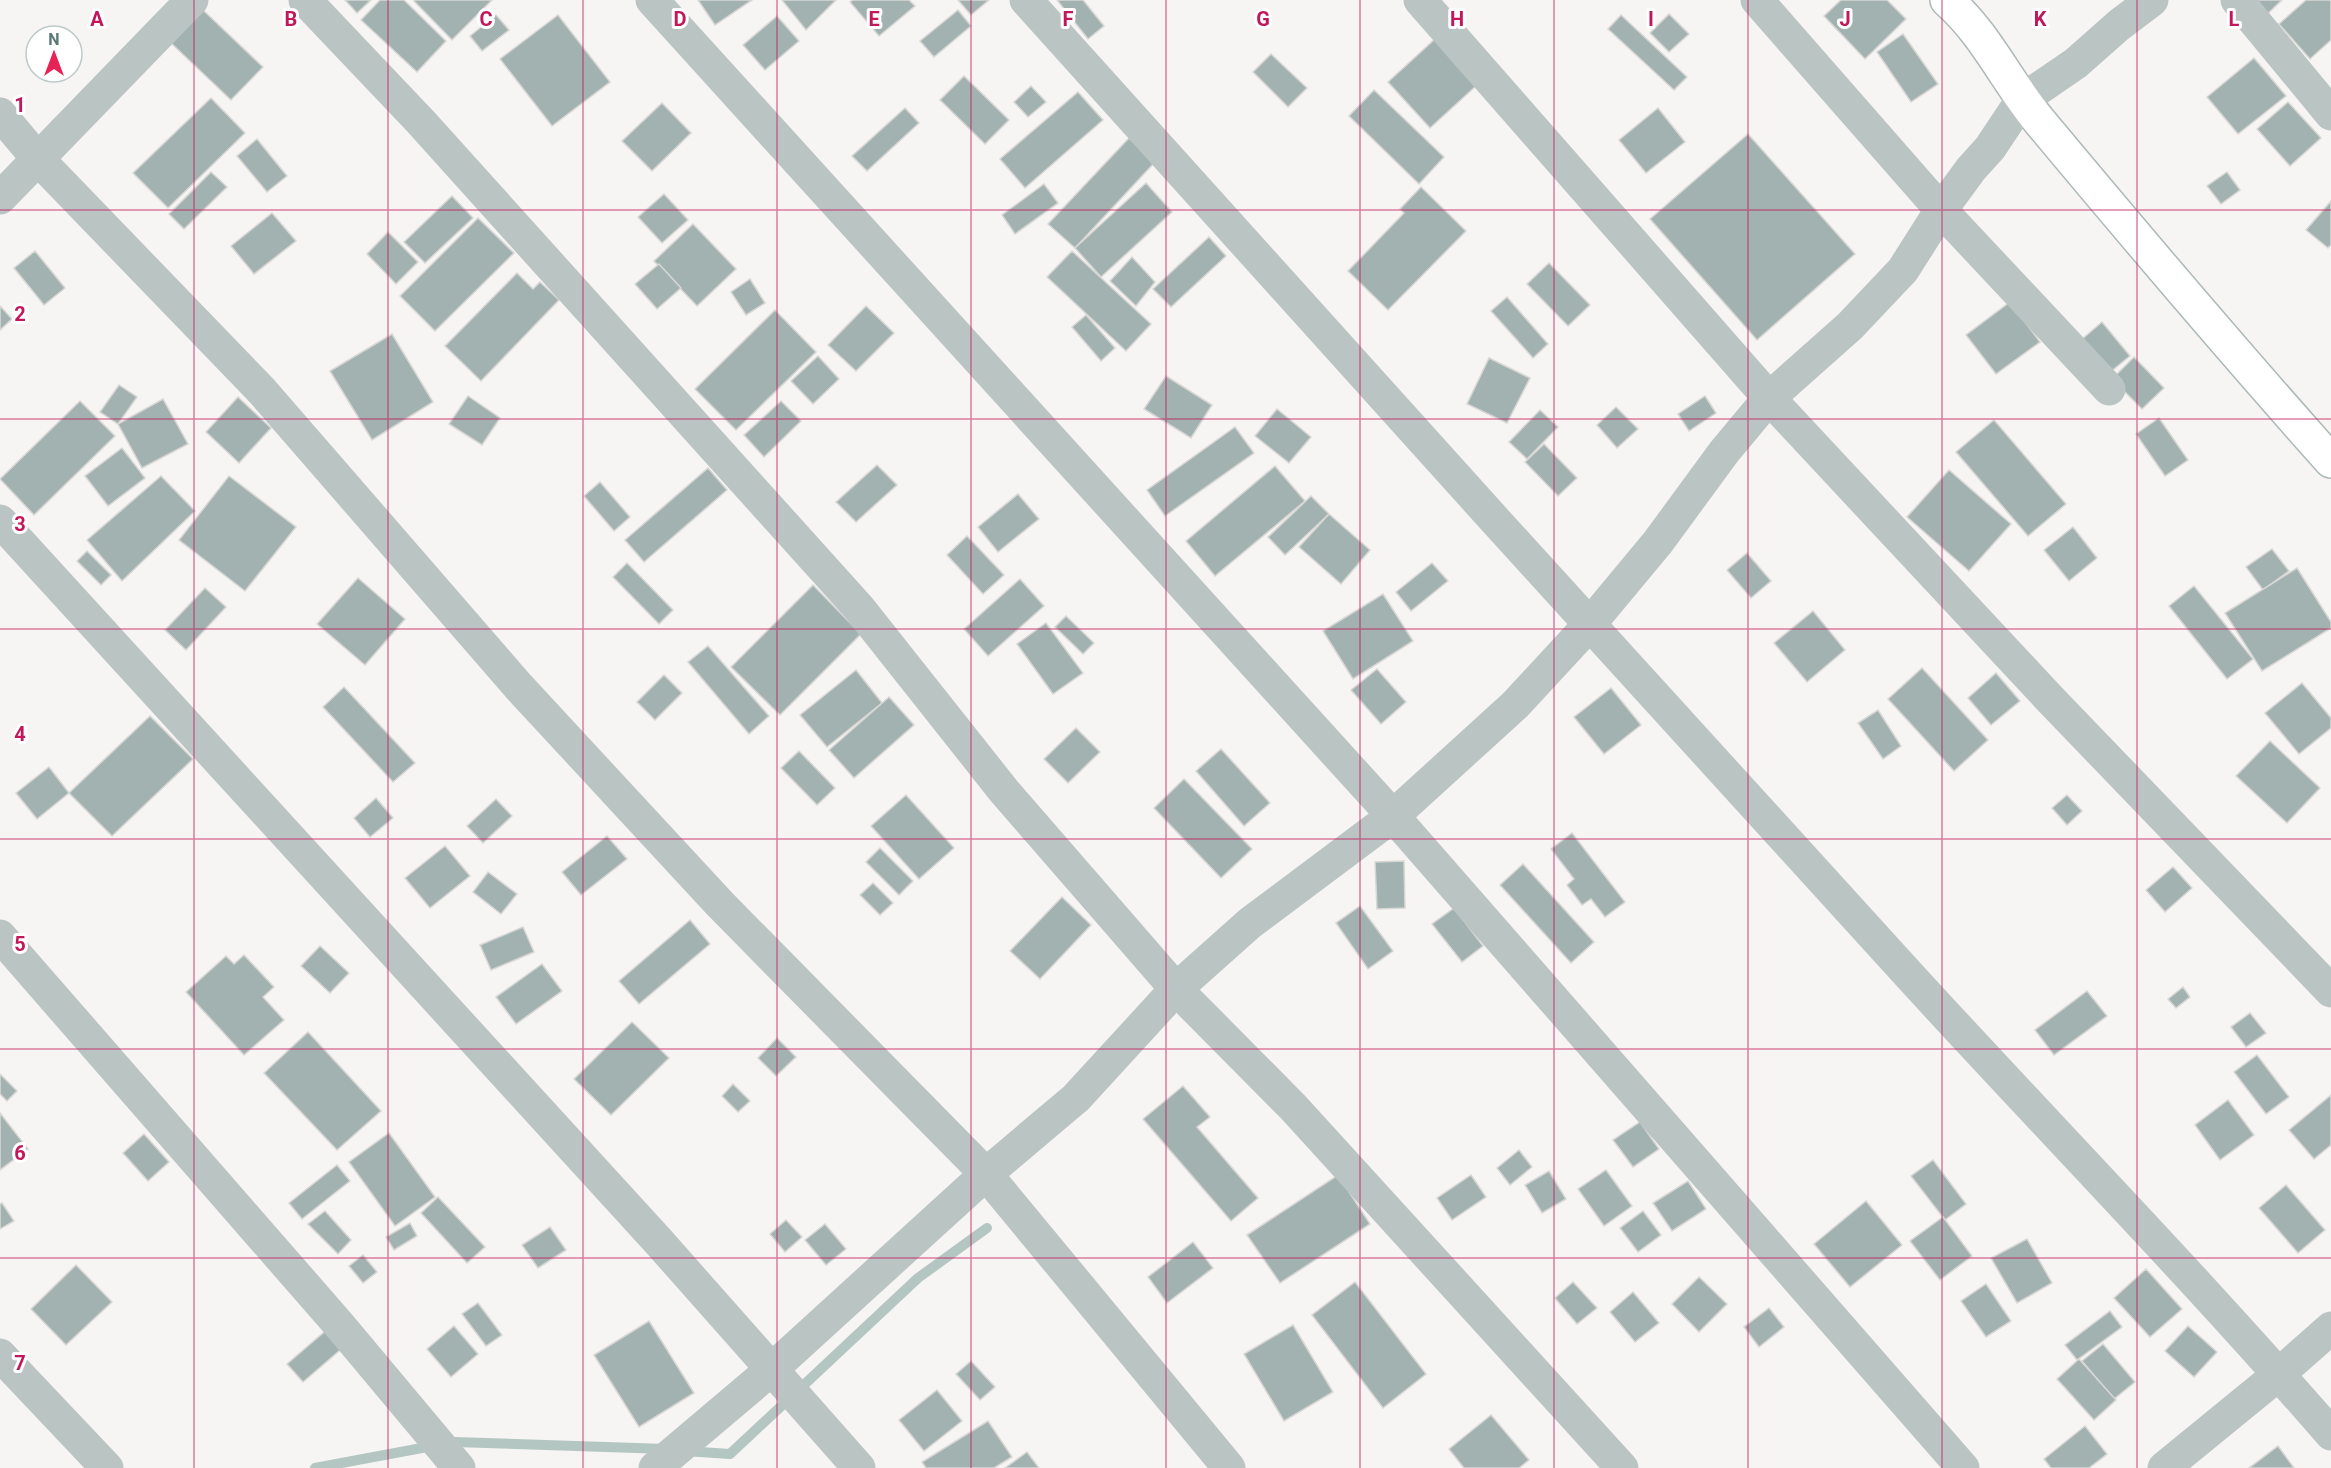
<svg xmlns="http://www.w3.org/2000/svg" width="2331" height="1468" font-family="Roboto,sans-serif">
<rect width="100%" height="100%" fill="#f6f5f3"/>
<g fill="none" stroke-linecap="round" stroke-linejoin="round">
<!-- stream -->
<g stroke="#b4c6c2" stroke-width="10">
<polyline points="685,1451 730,1454 918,1278 987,1228"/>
<polyline points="315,1468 454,1442 666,1449"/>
</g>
</g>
<!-- building -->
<g fill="#a1b2b0" stroke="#d8d7d5" stroke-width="1.5">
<polygon points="345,0 371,0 357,13"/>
<polygon points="380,0 404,0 446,41 417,72 361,20"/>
<polygon points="492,0 452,40 414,1 415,0"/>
<polygon points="698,0 752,0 715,25"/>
<polygon points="782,0 836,0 806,30"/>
<polygon points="853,0 909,0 915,6 879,36 850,2"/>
<polygon points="958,0 989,0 971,15"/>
<polygon points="1057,0 1083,0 1104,26 1088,39"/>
<polygon points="1841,0 1887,0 1906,19 1865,59 1824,16"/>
<polygon points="2236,0 2282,0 2258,23"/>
<polygon points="2306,0 2331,0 2331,40 2310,59 2279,24"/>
<polygon points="203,10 263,67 231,100 171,43"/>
<polygon points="958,10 971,26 934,57 920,41"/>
<polygon points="1669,14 1689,34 1669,52 1650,33"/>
<polygon points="496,15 509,30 482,51 470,36"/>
<polygon points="558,15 610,82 552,126 500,59"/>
<polygon points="1621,15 1687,77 1674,90 1608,29"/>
<polygon points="777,16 799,41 765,70 743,45"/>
<polygon points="1903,34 1938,84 1911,102 1877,52"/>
<polygon points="1435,39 1477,85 1430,128 1388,82"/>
<polygon points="1271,54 1307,88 1288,107 1253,72"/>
<polygon points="2254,58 2286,96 2238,134 2207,97"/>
<polygon points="964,76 1009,120 985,144 940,100"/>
<polygon points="1031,86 1046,102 1028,117 1014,102"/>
<polygon points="1374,90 1444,157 1419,184 1349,116"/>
<polygon points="1078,92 1103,120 1025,188 1000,159"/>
<polygon points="211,98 245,133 168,208 133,173"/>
<polygon points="2288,102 2321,138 2290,166 2257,129"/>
<polygon points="662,103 691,133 652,171 622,141"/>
<polygon points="905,108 919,123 867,171 852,156"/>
<polygon points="1658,108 1685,142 1646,173 1619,140"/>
<polygon points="1748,134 1855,254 1757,340 1650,219"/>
<polygon points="1129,138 1155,162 1075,248 1048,224"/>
<polygon points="257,139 287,176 267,192 237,156"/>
<polygon points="211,172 227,187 184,229 169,214"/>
<polygon points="2227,172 2240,190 2221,204 2207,186"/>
<polygon points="1146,183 1172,212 1101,277 1075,248"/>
<polygon points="1044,184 1058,203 1015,234 1002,215"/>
<polygon points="1421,187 1466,231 1388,310 1348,271 1404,213 1400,209"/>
<polygon points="664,194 688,220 662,243 638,217"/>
<polygon points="452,196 473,218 425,263 404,242"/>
<polygon points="2331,201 2331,245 2328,248 2306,230"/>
<polygon points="272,213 296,241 254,274 231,246"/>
<polygon points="478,218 514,253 435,331 400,296"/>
<polygon points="693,224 736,269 697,306 654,261"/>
<polygon points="388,232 418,262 396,284 367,254"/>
<polygon points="1209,237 1226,256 1171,307 1153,289"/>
<polygon points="35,251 65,288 44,305 14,268"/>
<polygon points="1072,251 1151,324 1126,351 1047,277"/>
<polygon points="1132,257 1155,282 1136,306 1110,281"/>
<polygon points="1549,263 1590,305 1568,326 1527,284"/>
<polygon points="659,264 681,288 657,309 635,284"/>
<polygon points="517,273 533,289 540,282 559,300 481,381 445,346"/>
<polygon points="750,279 765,303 746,315 731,292"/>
<polygon points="1507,297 1548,344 1533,358 1491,311"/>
<polygon points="2010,302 2040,342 1996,374 1966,335"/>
<polygon points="0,306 12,319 0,330"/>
<polygon points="866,306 894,333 856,371 828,345"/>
<polygon points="775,310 816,352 736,430 695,389"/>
<polygon points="1086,315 1115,348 1101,361 1072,327"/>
<polygon points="2102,322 2130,356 2109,373 2081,340"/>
<polygon points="392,334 433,402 372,440 330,371"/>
<polygon points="818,356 839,379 813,404 791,381"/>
<polygon points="2134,357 2164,388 2142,409 2112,379"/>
<polygon points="1489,358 1530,378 1507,423 1467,404"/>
<polygon points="1166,376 1212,405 1191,438 1144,409"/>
<polygon points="119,385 137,397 118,424 100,412"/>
<polygon points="468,396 500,418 482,445 449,424"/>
<polygon points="1705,396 1716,413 1689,431 1678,414"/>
<polygon points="238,397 271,428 239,463 206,432"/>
<polygon points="163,399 188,444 142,468 118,424"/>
<polygon points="80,401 115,436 34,515 0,479"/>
<polygon points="781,401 801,421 764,457 744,435"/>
<polygon points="1616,407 1638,429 1617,448 1597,425"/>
<polygon points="1277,409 1311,437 1289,463 1255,436"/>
<polygon points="1540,410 1558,427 1527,459 1509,442"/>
<polygon points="2159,418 2188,460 2165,476 2136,434"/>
<polygon points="1994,420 2066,504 2028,536 1956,452"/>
<polygon points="1235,427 1254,453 1165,516 1147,490"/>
<polygon points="1544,444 1577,478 1558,496 1525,462"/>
<polygon points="122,448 145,478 108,506 85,476"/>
<polygon points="877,465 897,485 856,522 836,502"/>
<polygon points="1275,466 1305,501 1215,576 1186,541"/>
<polygon points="708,468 727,490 644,562 625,540"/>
<polygon points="1949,470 2011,524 1969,571 1907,517"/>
<polygon points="161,476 195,511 122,581 87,540"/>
<polygon points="229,476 296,527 245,591 179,540"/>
<polygon points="600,482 630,517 614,531 584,496"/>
<polygon points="1018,494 1039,519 998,552 978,527"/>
<polygon points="1311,496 1329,514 1285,555 1268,537"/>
<polygon points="1329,514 1370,550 1341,584 1299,547"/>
<polygon points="2073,527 2097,558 2069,581 2044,550"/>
<polygon points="967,536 1004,575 983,594 947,555"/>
<polygon points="2272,549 2289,571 2263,590 2246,567"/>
<polygon points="87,551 111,575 101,585 77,561"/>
<polygon points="1747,553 1771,581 1751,598 1727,570"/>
<polygon points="627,563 673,610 659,624 613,577"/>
<polygon points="1432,563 1448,581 1411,611 1396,592"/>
<polygon points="2297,568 2331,622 2331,628 2262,671 2225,613"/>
<polygon points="358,578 405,619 365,665 317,624"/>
<polygon points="1020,579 1044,606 988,656 964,629"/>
<polygon points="813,585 861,634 780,715 731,667"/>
<polygon points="2194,586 2253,659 2227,679 2169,606"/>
<polygon points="205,588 226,607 186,650 165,630"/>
<polygon points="1383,594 1413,641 1353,679 1323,631"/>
<polygon points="1813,611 1845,650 1807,682 1774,643"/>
<polygon points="1066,616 1094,643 1083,654 1055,627"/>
<polygon points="1046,623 1083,673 1053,694 1017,644"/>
<polygon points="708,646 769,716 749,734 688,662"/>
<polygon points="1922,668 1988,740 1954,771 1888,699"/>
<polygon points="1377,669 1406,702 1381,724 1351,690"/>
<polygon points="856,670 882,703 827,747 800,715"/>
<polygon points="1996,673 2020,701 1991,725 1968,698"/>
<polygon points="664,675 682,693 655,720 637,702"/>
<polygon points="2302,683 2331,718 2331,728 2299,754 2265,713"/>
<polygon points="344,687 415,763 393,782 323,707"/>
<polygon points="1611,688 1641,725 1604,754 1574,717"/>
<polygon points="889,697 914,725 854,778 829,750"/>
<polygon points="1878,710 1901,746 1883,759 1858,723"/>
<polygon points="150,716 193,759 112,836 69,793"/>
<polygon points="1076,728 1100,752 1068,783 1044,759"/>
<polygon points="2270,741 2320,788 2287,823 2236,776"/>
<polygon points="1221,749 1270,803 1244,826 1196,771"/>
<polygon points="799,751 835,788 817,805 781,768"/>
<polygon points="49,767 69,793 37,819 16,793"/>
<polygon points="1184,779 1252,849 1221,878 1154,808"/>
<polygon points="906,795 954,848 919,879 871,826"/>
<polygon points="2067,795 2082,811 2067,825 2052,808"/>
<polygon points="376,798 393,818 370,837 354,818"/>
<polygon points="496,799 512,816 483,843 467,826"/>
<polygon points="1572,833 1625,902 1605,917 1591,899 1582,905 1567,885 1574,879 1551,849"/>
<polygon points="607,836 627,859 581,895 562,872"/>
<polygon points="445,846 470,876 430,908 405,878"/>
<polygon points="880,848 913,881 899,895 866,862"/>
<polygon points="1404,861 1405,908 1377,909 1375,862"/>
<polygon points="1523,864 1594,942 1571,963 1500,885"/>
<polygon points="2173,867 2192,888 2165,912 2146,890"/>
<polygon points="488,872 517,894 501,914 473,892"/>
<polygon points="873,883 893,903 880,915 860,895"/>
<polygon points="1062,897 1091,925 1040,979 1010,951"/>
<polygon points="1360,906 1393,951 1368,969 1336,923"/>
<polygon points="1454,908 1483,946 1462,962 1432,924"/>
<polygon points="690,920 710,944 639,1004 619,981"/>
<polygon points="523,927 534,952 491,970 480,945"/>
<polygon points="320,946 349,973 330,993 301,966"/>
<polygon points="244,955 274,987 263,997 284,1020 244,1055 186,992 226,956 234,964"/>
<polygon points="542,964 562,991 516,1024 496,997"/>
<polygon points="2183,987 2190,997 2176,1008 2168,999"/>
<polygon points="2087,991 2107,1016 2054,1055 2035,1030"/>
<polygon points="2250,1013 2266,1033 2246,1047 2231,1027"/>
<polygon points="632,1022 669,1058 611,1115 574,1079"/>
<polygon points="308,1032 381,1111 337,1150 264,1073"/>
<polygon points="777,1038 796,1057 776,1076 758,1058"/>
<polygon points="2257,1055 2289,1097 2266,1114 2234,1072"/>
<polygon points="0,1074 17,1091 7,1101 0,1094"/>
<polygon points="733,1084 750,1101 738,1112 722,1096"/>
<polygon points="1183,1086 1210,1117 1197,1127 1258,1198 1231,1221 1143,1119"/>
<polygon points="2331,1095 2331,1145 2314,1159 2289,1130"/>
<polygon points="2228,1100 2254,1135 2220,1160 2195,1125"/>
<polygon points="0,1113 28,1149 0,1170"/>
<polygon points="1640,1122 1659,1149 1633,1167 1613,1140"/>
<polygon points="389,1133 435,1197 395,1226 349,1162"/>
<polygon points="144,1134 169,1162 148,1181 123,1153"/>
<polygon points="1519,1150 1532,1167 1510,1185 1497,1168"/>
<polygon points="1933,1160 1966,1204 1945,1220 1911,1176"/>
<polygon points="337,1165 350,1181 302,1219 289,1203"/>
<polygon points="1606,1170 1632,1206 1604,1226 1578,1189"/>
<polygon points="1549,1171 1566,1199 1542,1213 1525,1185"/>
<polygon points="1338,1175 1370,1224 1280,1283 1247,1235"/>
<polygon points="1471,1175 1486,1197 1452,1220 1437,1198"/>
<polygon points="1688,1181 1706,1209 1672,1231 1653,1203"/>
<polygon points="2286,1185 2325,1230 2298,1253 2259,1208"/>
<polygon points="438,1197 485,1247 467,1263 421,1213"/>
<polygon points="1866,1201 1902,1245 1850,1287 1814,1244"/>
<polygon points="2,1203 14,1221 0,1229 0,1204"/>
<polygon points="325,1211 351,1240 338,1254 308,1224"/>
<polygon points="1643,1211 1661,1235 1638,1252 1620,1228"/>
<polygon points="1943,1217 1972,1256 1940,1280 1910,1241"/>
<polygon points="786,1220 802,1237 785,1252 770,1234"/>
<polygon points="410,1223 417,1236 394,1250 386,1237"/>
<polygon points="825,1224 846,1249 826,1265 805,1240"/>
<polygon points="550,1227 566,1250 538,1268 522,1245"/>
<polygon points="2027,1239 2052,1283 2017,1303 1991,1258"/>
<polygon points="1193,1242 1213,1268 1167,1303 1148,1277"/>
<polygon points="363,1255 377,1272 363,1283 349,1266"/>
<polygon points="76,1265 112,1302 66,1345 31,1309"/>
<polygon points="2146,1269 2182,1309 2150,1337 2114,1298"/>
<polygon points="1699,1277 1727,1304 1699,1332 1672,1304"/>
<polygon points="1355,1282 1426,1374 1383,1408 1312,1315"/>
<polygon points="1573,1282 1597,1308 1577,1324 1555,1298"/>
<polygon points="1986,1284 2011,1321 1986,1337 1961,1301"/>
<polygon points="1633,1292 1659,1323 1635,1342 1610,1312"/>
<polygon points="478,1303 502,1335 486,1346 462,1314"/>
<polygon points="1769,1308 1784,1327 1759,1347 1744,1327"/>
<polygon points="2110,1311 2122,1327 2077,1360 2065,1345"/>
<polygon points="649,1321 694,1393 639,1427 594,1355"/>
<polygon points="1293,1325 1333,1392 1284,1421 1244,1354"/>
<polygon points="454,1326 478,1354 451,1377 427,1349"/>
<polygon points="2188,1326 2217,1352 2194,1377 2165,1351"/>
<polygon points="330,1327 346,1345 303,1382 287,1364"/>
<polygon points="2103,1344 2135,1382 2114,1399 2082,1361"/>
<polygon points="2079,1359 2116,1400 2094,1420 2057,1379"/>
<polygon points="971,1361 995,1387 980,1400 956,1374"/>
<polygon points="937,1390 962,1421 924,1451 899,1420"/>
<polygon points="1491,1415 1529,1460 1519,1468 1464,1468 1449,1449"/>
<polygon points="988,1421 1012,1457 994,1468 926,1468 922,1462"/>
<polygon points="2085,1426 2107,1454 2089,1468 2051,1468 2044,1459"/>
<polygon points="2278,1446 2294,1468 2249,1468"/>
<polygon points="1027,1452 1039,1468 1005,1468"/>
</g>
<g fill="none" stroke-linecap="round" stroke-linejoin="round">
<defs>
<path id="secondary" d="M1947 0C1987 35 2007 83 2041 123 2136 237 2232 350 2331 461"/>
</defs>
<!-- secondary casing -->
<use href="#secondary" stroke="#adb9b8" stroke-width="36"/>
<!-- street -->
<g stroke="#bac4c3" stroke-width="33">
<polyline points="305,0 421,122 859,608 1004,791 1176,989 1293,1107 1622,1468"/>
<polyline points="652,0 1393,816 1963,1468"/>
<path d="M1026 0C1319 327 1613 651 1909 975 2049 1128 2195 1277 2331 1434"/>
<polyline points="1420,0 1769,398 2049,698 2331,991"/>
<polyline points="1757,0 1941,210 2109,389"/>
<polyline points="2237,0 2331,114"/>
<polyline points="0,114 37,158 262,391 519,687 720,904 986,1174 1229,1468"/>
<polyline points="0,198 192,0"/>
<polyline points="0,521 659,1242 859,1468"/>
<polyline points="0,936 341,1327 459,1468"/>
<polyline points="0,1355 107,1468"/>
<polyline points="655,1468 772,1369 986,1174 1076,1098 1176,989 1250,923 1393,816 1515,705 1589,625 1658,542 1724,452 1769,398 1850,326 1903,270 1941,210 1971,169 1990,148 2022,100 2076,63 2119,25 2152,0"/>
<polyline points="2164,1468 2279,1374 2331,1328"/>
</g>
<!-- secondary -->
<use href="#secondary" stroke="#fff" stroke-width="33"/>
</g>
<!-- grid -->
<path fill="none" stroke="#c2185b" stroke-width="1.5" stroke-opacity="0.55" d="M194 0V1468M388 0V1468M583 0V1468M777 0V1468M971 0V1468M1166 0V1468M1360 0V1468M1554 0V1468M1748 0V1468M1942 0V1468M2137 0V1468M0 210H2331M0 419H2331M0 629H2331M0 839H2331M0 1049H2331M0 1258H2331"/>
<g font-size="20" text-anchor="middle" font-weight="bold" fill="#c2185b" stroke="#fff" stroke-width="6" stroke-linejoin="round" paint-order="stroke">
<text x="97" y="26">A</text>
<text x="291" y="26">B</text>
<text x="486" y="26">C</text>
<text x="680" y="26">D</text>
<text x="874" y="26">E</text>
<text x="1068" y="26">F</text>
<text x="1263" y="26">G</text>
<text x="1457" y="26">H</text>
<text x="1651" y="26">I</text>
<text x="1845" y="26">J</text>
<text x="2040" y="26">K</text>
<text x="2234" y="26">L</text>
<text x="20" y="112">1</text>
<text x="20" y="321">2</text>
<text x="20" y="531">3</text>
<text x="20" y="741">4</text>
<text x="20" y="951">5</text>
<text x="20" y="1160">6</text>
<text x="20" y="1370">7</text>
</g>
<!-- north arrow -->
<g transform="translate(54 54)"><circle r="28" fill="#ffffff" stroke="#bec9c9" stroke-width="1.5"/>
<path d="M0-4.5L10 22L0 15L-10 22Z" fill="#e72257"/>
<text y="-9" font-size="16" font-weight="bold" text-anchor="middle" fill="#5c7978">N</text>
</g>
</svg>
